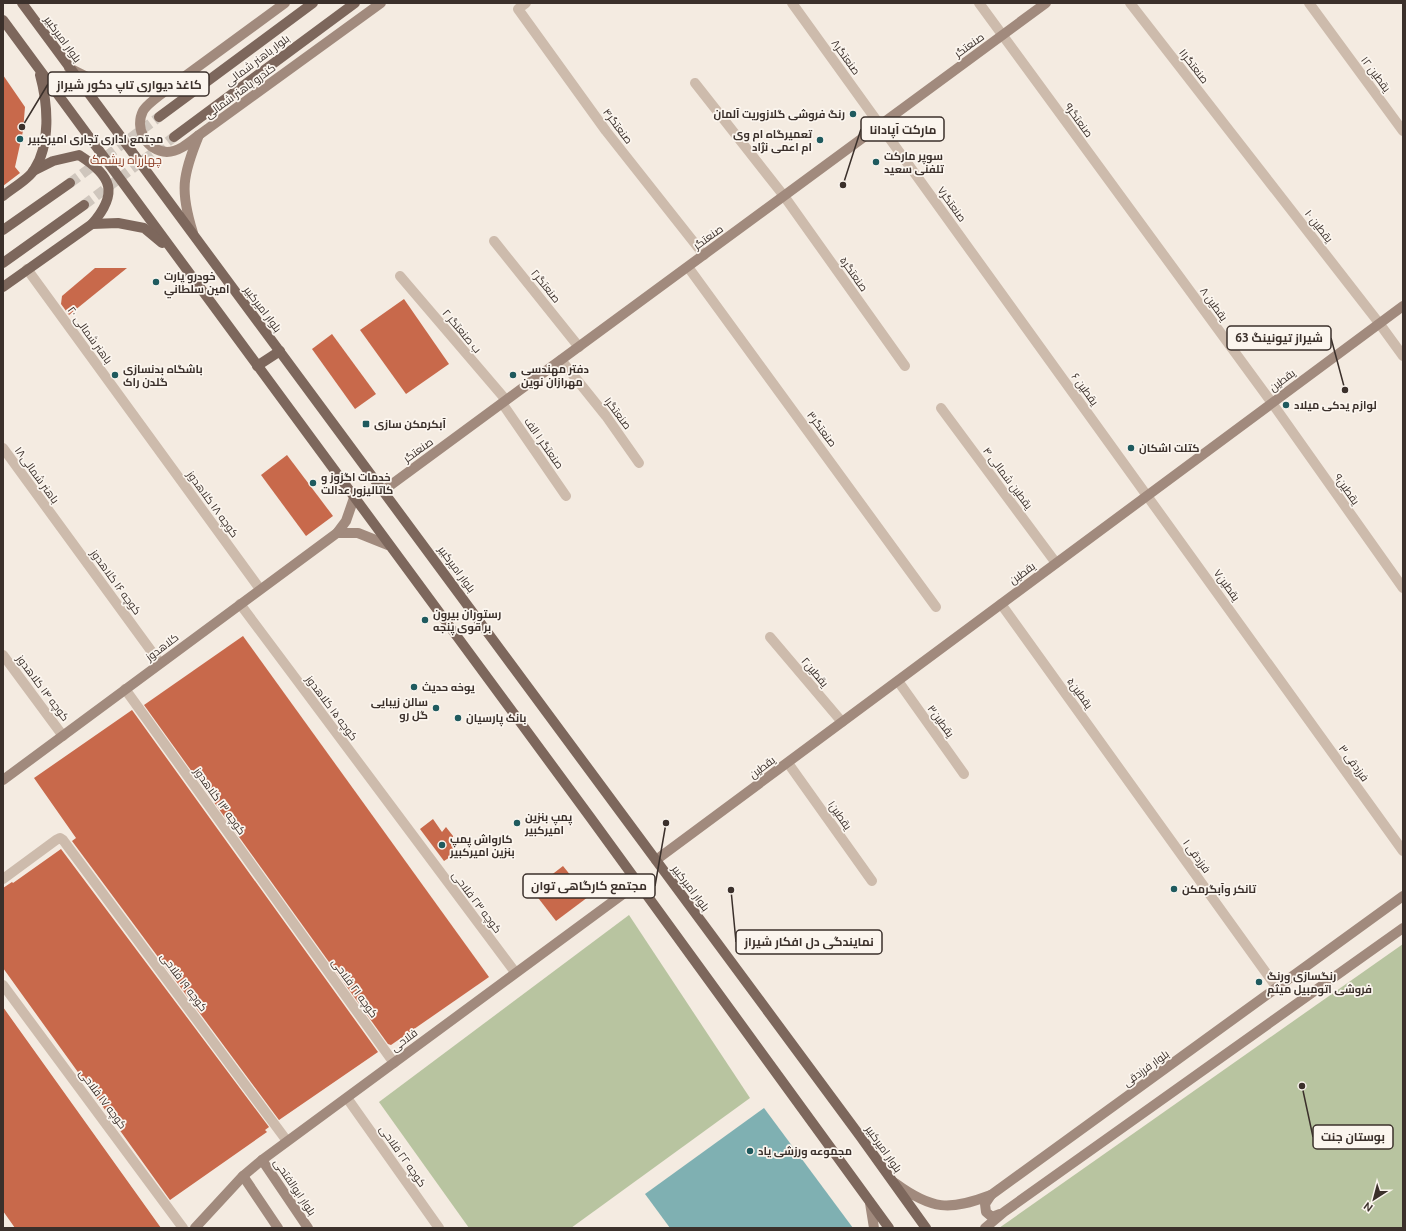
<svg xmlns="http://www.w3.org/2000/svg" width="1406" height="1231" font-family="Ubuntu,Cairo,sans-serif">
<rect width="100%" height="100%" fill="#f4ebe1"/>
<!-- green -->
<g fill="#b8c4a0">
<polygon points="629,915 750,1098 571,1228 469,1228 379,1102"/>
<polygon points="1403,944 1403,1228 999,1228"/>
</g>
<!-- water -->
<polygon fill="#7fb0b2" points="764,1108 853,1228 670,1228 645,1194"/>
<!-- building -->
<g fill="#c8694b">
<polygon points="3,75 25,107 23,131 15,167 20,173 3,186"/>
<polygon points="95,268 127,268 69,315 61,304 62,296"/>
<polygon points="404,299 449,364 406,394 360,330"/>
<polygon points="332,334 376,394 355,409 312,349"/>
<polygon points="287,455 333,516 306,536 261,475"/>
<polygon points="243,636 489,977 391,1045 388,1044 144,705"/>
<polygon points="132,710 378,1052 279,1120 72,841 76,838 34,778"/>
<polygon points="433,819 442,832 446,827 453,836 453,855 444,861 420,829"/>
<polygon points="61,849 269,1127 265,1130 267,1132 170,1200 3,968 3,888 12,882 13,883"/>
<polygon points="563,866 588,897 556,921 532,890"/>
<polygon points="3,1007 18,1028 161,1228 15,1228 3,1211"/>
</g>
<g fill="none" stroke-linecap="round" stroke-linejoin="round">
<!-- primary-tunnel -->
<g stroke="#cfc6bd" stroke-width="10" stroke-dasharray="10 5" stroke-linecap="butt">
<polyline points="70,183 159,117"/>
<polyline points="84,205 174,137"/>
</g>
<!-- street -->
<g stroke="#cdbbac" stroke-width="10">
<polyline points="526,3 518,9 606,131 704,255"/>
<polyline points="792,3 1403,851"/>
<polyline points="979,3 1272,403 1403,588"/>
<polyline points="1130,3 1379,323 1403,356"/>
<polyline points="1309,3 1403,131"/>
<polyline points="695,83 784,196 905,366"/>
<polyline points="494,241 579,347"/>
<polyline points="688,267 936,607"/>
<polyline points="27,269 260,589"/>
<polyline points="400,276 506,400"/>
<polyline points="561,360 606,416 639,463"/>
<polyline points="502,403 566,496"/>
<polyline points="941,408 1056,563"/>
<polyline points="3,448 160,663"/>
<polyline points="240,604 515,972"/>
<polyline points="1001,604 1277,988"/>
<polyline points="770,637 842,722"/>
<polyline points="3,655 63,736"/>
<polyline points="898,681 964,774"/>
<polyline points="125,689 394,1063"/>
<polyline points="788,763 872,881"/>
<polyline points="3,879 56,840 60,838 63,840 287,1141"/>
<polyline points="3,985 183,1228"/>
<polyline points="347,1098 439,1228"/>
</g>
<!-- secondary -->
<g stroke="#a18a7d" stroke-width="10">
<polyline points="69,68 97,82 119,88 145,90 173,85 285,3"/>
<path d="M173 85C166 91 147 103 143 111 134 129 147 151 167 152 179 152 190 142 199 135L381 3"/>
<path d="M193 233C180 191 182 176 199 135"/>
<polyline points="384,490 1046,3"/>
<polyline points="337,533 358,533 388,545"/>
<polyline points="3,780 337,533 346,521 354,498"/>
<polyline points="656,860 1403,306"/>
<polyline points="262,1160 308,1228"/>
<polyline points="243,1176 278,1228"/>
<path d="M895 1183C932 1210 949 1211 991 1195L1403 896"/>
<polyline points="991,1195 985,1204 986,1212 992,1217 1000,1214"/>
<polyline points="870,1203 874,1228"/>
<polyline points="195,1228 243,1176 262,1160 638,883"/>
<polyline points="985,1228 1004,1212 1403,928"/>
</g>
<!-- primary -->
<g stroke="#7d675c" stroke-width="10">
<polyline points="22,3 860,1136 926,1228"/>
<polyline points="3,20 590,817 889,1228"/>
<polyline points="159,117 313,3"/>
<polyline points="174,137 355,3"/>
<path d="M33 171 53 161 79 155C112 176 119 193 92 224"/>
<path d="M3 196C11 189 29 179 34 170 51 144 48 104 40 75"/>
<polyline points="3,230 70,183"/>
<polyline points="3,263 84,205"/>
<polyline points="3,287 92,224 118,223 144,228 162,243"/>
<polyline points="257,366 280,351"/>
</g>
</g>
<!-- markers -->
<g fill="#1f5a5e" stroke="#fbf5ee" stroke-width="1.5">
<circle cx="853" cy="114" r="4"/>
<circle cx="20" cy="139" r="4"/>
<circle cx="820" cy="140" r="4"/>
<circle cx="876" cy="162" r="4"/>
<circle cx="156" cy="282" r="4"/>
<circle cx="115" cy="375" r="4"/>
<circle cx="513" cy="375" r="4"/>
<circle cx="1286" cy="405" r="4"/>
<rect x="362" y="420" width="8" height="8" rx="2"/>
<circle cx="1131" cy="448" r="4"/>
<circle cx="313" cy="483" r="4"/>
<circle cx="425" cy="620" r="4"/>
<circle cx="414" cy="687" r="4"/>
<circle cx="436" cy="708" r="4"/>
<circle cx="458" cy="718" r="4"/>
<circle cx="517" cy="823" r="4"/>
<circle cx="442" cy="845" r="4"/>
<circle cx="1174" cy="889" r="4"/>
<circle cx="1259" cy="982" r="4"/>
<circle cx="750" cy="1151" r="4"/>
</g>
<g text-anchor="middle" stroke-width="3.5" stroke-linejoin="round" paint-order="stroke">
<!-- street labels -->
<g font-size="11" fill="#3b302b" stroke="#fbf5ee">
<text transform="translate(63 39) rotate(54)" y="4">بلوار امیرکبیر</text>
<text transform="translate(969 45) rotate(-36)" y="4">صنعتگر</text>
<text transform="translate(846 57) rotate(54)" y="4">صنعتگر۸</text>
<text transform="translate(257 60) rotate(-37)" y="4">بلوار باهنر شمالی</text>
<text transform="translate(1194 66) rotate(52)" y="4">صنعتگر۱۱</text>
<text transform="translate(1376 74) rotate(53)" y="4">یقطین ۱۲</text>
<text transform="translate(240 91) rotate(-36)" y="4">کندرو باهنر شمالی</text>
<text transform="translate(1079 120) rotate(54)" y="4">صنعتگر۹</text>
<text transform="translate(618 126) rotate(53)" y="4">صنعتگر۴</text>
<text transform="translate(952 204) rotate(54)" y="4">صنعتگر۷</text>
<text transform="translate(1319 226) rotate(52)" y="4">یقطین ۱۰</text>
<text transform="translate(708 237) rotate(-36)" y="4">صنعتگر</text>
<text transform="translate(854 274) rotate(55)" y="4">صنعتگر۵</text>
<text transform="translate(546 286) rotate(51)" y="4">صنعتگر۲</text>
<text transform="translate(1214 304) rotate(54)" y="4">یقطین ۸</text>
<text transform="translate(263 309) rotate(53)" y="4">بلوار امیرکبیر</text>
<text transform="translate(462 331) rotate(50)" y="4">۲ ب صنعتگر</text>
<text transform="translate(90 335) rotate(54)" y="4">۲۰ باهنر شمالی</text>
<text transform="translate(1282 380) rotate(-37)" y="4">یقطین</text>
<text transform="translate(1085 389) rotate(54)" y="4">یقطین ۶</text>
<text transform="translate(618 413) rotate(53)" y="4">صنعتگر۱</text>
<text transform="translate(822 429) rotate(53)" y="4">صنعتگر۳</text>
<text transform="translate(544 443) rotate(55)" y="4">صنعتگر ۱ الف</text>
<text transform="translate(418 450) rotate(-36)" y="4">صنعتگر</text>
<text transform="translate(37 475) rotate(54)" y="4">باهنر شمالی۱۸</text>
<text transform="translate(1008 478) rotate(53)" y="4">یقطین شمالی ۴</text>
<text transform="translate(1347 489) rotate(55)" y="4">یقطین۹</text>
<text transform="translate(213 504) rotate(54)" y="4">کوچه ۱۸ کلاهدوز</text>
<text transform="translate(457 569) rotate(54)" y="4">بلوار امیرکبیر</text>
<text transform="translate(1022 573) rotate(-36)" y="4">یقطین</text>
<text transform="translate(116 582) rotate(54)" y="4">کوچه ۱۶ کلاهدوز</text>
<text transform="translate(1227 585) rotate(54)" y="4">یقطین۷</text>
<text transform="translate(162 647) rotate(-37)" y="4">کلاهدوز</text>
<text transform="translate(815 672) rotate(50)" y="4">یقطین۲</text>
<text transform="translate(43 688) rotate(53)" y="4">کوچه ۱۴ کلاهدوز</text>
<text transform="translate(1080 693) rotate(54)" y="4">یقطین۵</text>
<text transform="translate(332 708) rotate(53)" y="4">کوچه ۱۵ کلاهدوز</text>
<text transform="translate(941 721) rotate(54)" y="4">یقطین۳</text>
<text transform="translate(1354 763) rotate(54)" y="4">فرزدقی ۳</text>
<text transform="translate(762 767) rotate(-37)" y="4">یقطین</text>
<text transform="translate(220 801) rotate(54)" y="4">کوچه ۱۳ کلاهدوز</text>
<text transform="translate(840 815) rotate(55)" y="4">یقطین۱</text>
<text transform="translate(1197 856) rotate(54)" y="4">فرزدقی ۱</text>
<text transform="translate(691 888) rotate(53)" y="4">بلوار امیرکبیر</text>
<text transform="translate(477 902) rotate(53)" y="4">کوچه ۲۳ فلاحی</text>
<text transform="translate(184 982) rotate(53)" y="4">کوچه ۱۹ فلاحی</text>
<text transform="translate(355 988) rotate(54)" y="4">کوچه ۲۱ فلاحی</text>
<text transform="translate(404 1040) rotate(-37)" y="4">فلاحی</text>
<text transform="translate(1146 1068) rotate(-36)" y="4">بلوار فرزدقی</text>
<text transform="translate(103 1099) rotate(53)" y="4">کوچه ۱۷ فلاحی</text>
<text transform="translate(884 1149) rotate(55)" y="4">بلوار امیرکبیر</text>
<text transform="translate(403 1156) rotate(55)" y="4">کوچه ۲۲ فلاحی</text>
<text transform="translate(295 1187) rotate(56)" y="4">بلوار ابوالفتحی</text>
</g>
<!-- poi labels -->
<g font-size="11" font-weight="bold" fill="#3b302b" stroke="#fbf5ee" text-anchor="start">
<text x="845" y="118" text-anchor="end">رنگ فروشی گلازوریت آلمان</text>
<text x="812" y="138" text-anchor="end">تعمیرگاه ام وی<tspan x="812" dy="13">ام اعمی نژاد</tspan></text>
<text x="28" y="143">مجتمع اداری تجاری امیرکبیر</text>
<text x="884" y="160">سوپر مارکت<tspan x="884" dy="13">تلفنی سعید</tspan></text>
<text x="164" y="280">خودرو پارت<tspan x="164" dy="13">امين سلطاني</tspan></text>
<text x="123" y="373">باشگاه بدنسازی<tspan x="123" dy="13">گلدن راک</tspan></text>
<text x="521" y="373">دفتر مهندسی<tspan x="521" dy="13">مهرازان نوین</tspan></text>
<text x="1294" y="409">لوازم یدکی میلاد</text>
<text x="374" y="428">آبکرمکن سازی</text>
<text x="1139" y="452">کتلت اشکان</text>
<text x="321" y="481">خدمات اگزوز و<tspan x="321" dy="13">کاتالیزور عدالت</tspan></text>
<text x="433" y="618">رستوران بیرون<tspan x="433" dy="13">بر قوی پنجه</tspan></text>
<text x="422" y="691">یوخه حدیث</text>
<text x="428" y="706" text-anchor="end">سالن زیبایی<tspan x="428" dy="13">گل رو</tspan></text>
<text x="466" y="722">بانک پارسیان</text>
<text x="525" y="821">پمپ بنزین<tspan x="525" dy="13">امیرکبیر</tspan></text>
<text x="450" y="843">کارواش پمپ<tspan x="450" dy="13">بنزین امیرکبیر</tspan></text>
<text x="1182" y="893">تانکر وآبگرمکن</text>
<text x="1267" y="980">رنگسازی ورنگ<tspan x="1267" dy="13">فروشی اتومبیل میثم</tspan></text>
<text x="758" y="1155">مجموعه ورزشی یاد</text>
</g>
<!-- neighbourhood labels -->
<g font-size="12" fill="#8c3b22" stroke="#fbf5ee">
<text x="126" y="164">چهارراه ریشمک</text>
</g>
</g>
<!-- callouts -->
<path fill="none" stroke="#3b302b" stroke-width="1.5" d="M22 127L48 84M843 185L861 129M1345 390L1331 338M666 823L655 886M731 890L736 942M1302 1086L1313 1137"/>
<g fill="#3b302b" stroke="#fbf5ee" stroke-width="1.5">
<circle cx="22" cy="127" r="4"/>
<circle cx="843" cy="185" r="4"/>
<circle cx="1345" cy="390" r="4"/>
<circle cx="666" cy="823" r="4"/>
<circle cx="731" cy="890" r="4"/>
<circle cx="1302" cy="1086" r="4"/>
</g>
<g fill="#fbf5ee" stroke="#3b302b" stroke-width="1.5">
<rect x="48" y="72" width="161" height="24" rx="4"/>
<rect x="861" y="117" width="83" height="24" rx="4"/>
<rect x="1227" y="326" width="104" height="24" rx="4"/>
<rect x="523" y="874" width="132" height="24" rx="4"/>
<rect x="736" y="930" width="146" height="24" rx="4"/>
<rect x="1313" y="1125" width="80" height="24" rx="4"/>
</g>
<g font-size="12" text-anchor="middle" font-weight="bold" fill="#3b302b">
<text x="129" y="89">کاغذ دیواری تاپ دکور شیراز</text>
<text x="903" y="134">مارکت آپادانا</text>
<text x="1279" y="342">شیراز تیونینگ 63</text>
<text x="589" y="890">مجتمع کارگاهی توان</text>
<text x="809" y="946">نمایندگی دل افکار شیراز</text>
<text x="1353" y="1141">بوستان جنت</text>
</g>
<!-- border -->
<rect width="1406" height="1231" fill="none" stroke="#3b302b" stroke-width="8"/>
<!-- north arrow -->
<g transform="translate(1374 1199) rotate(216)" stroke="#fbf5ee" stroke-width="3" paint-order="stroke">
<path d="M0-3L7 15L0 10L-7 15Z" fill="#3b302b"/>
<text y="-6" font-size="11" font-weight="bold" text-anchor="middle" fill="#3b302b">N</text>
</g>
</svg>
